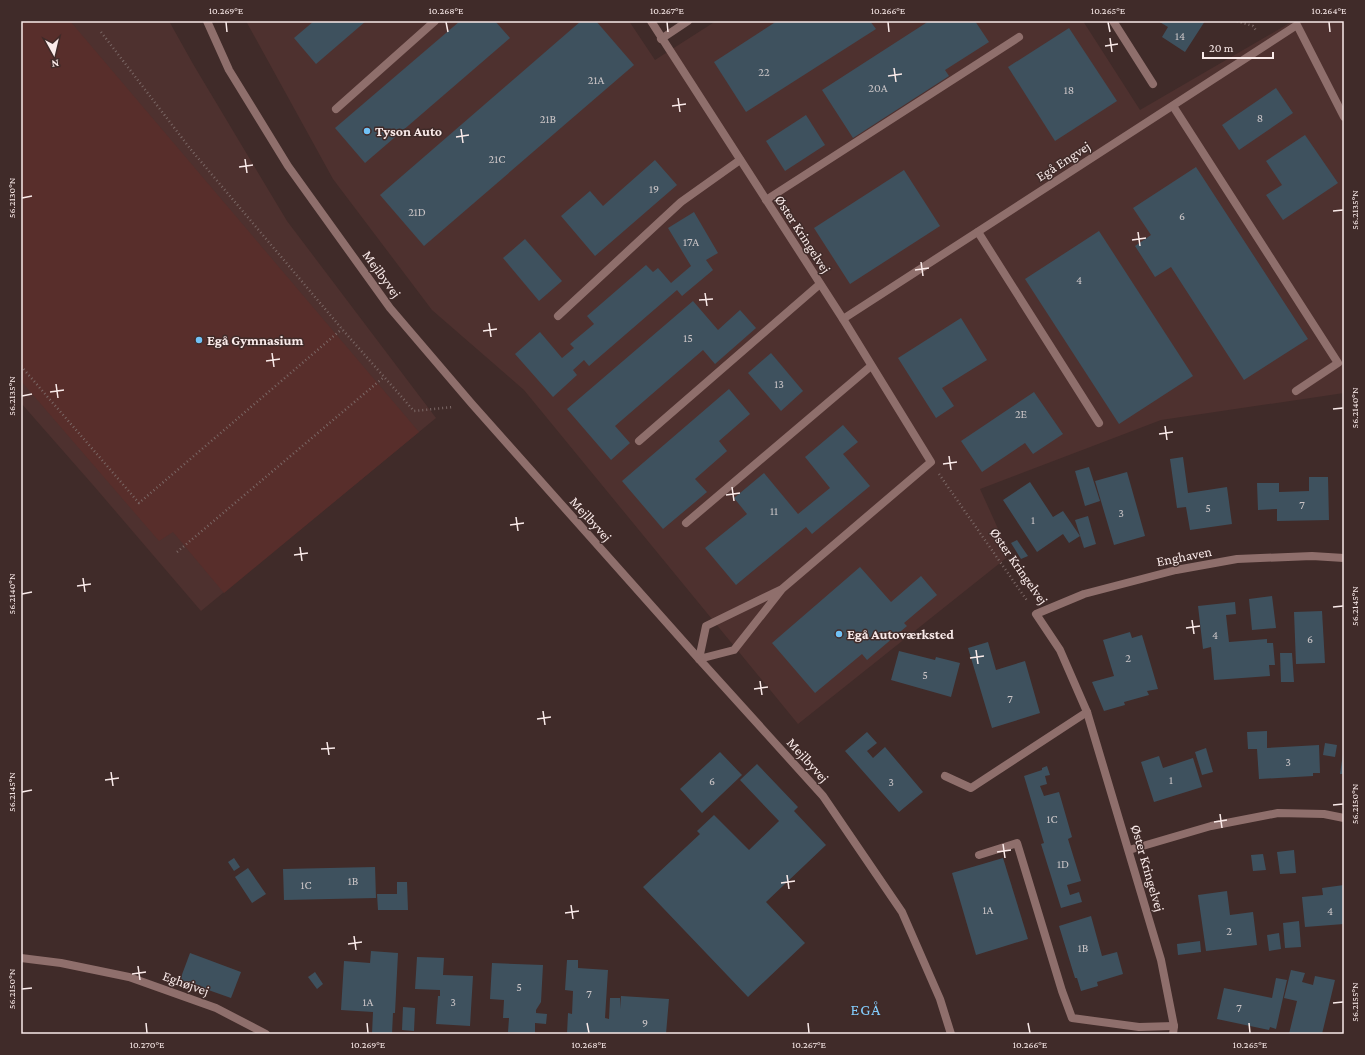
<svg xmlns="http://www.w3.org/2000/svg" width="1365" height="1055" font-family="'Crimson Pro',serif">
<rect width="100%" height="100%" fill="#402b29"/>
<!-- built -->
<g fill="#4e312f">
<polygon points="21,21 169,21 193,64 287,221 436,418 201,611 93,485 21,403"/>
<polygon points="246,21 629,21 655,60 716,21 1083,21 1140,110 1293,21 1344,21 1344,393 1161,420 980,489 1010,555 798,724 524,390 432,310 333,179"/>
</g>
<!-- green -->
<polygon fill="#582e2b" points="21,21 70,21 419,432 224,593 173,532 159,541 21,381"/>
<!-- building -->
<g fill="#3e515e">
<polygon points="314,21 366,21 316,64 294,38"/>
<polygon points="460,21 495,21 510,38 365,163 335,128"/>
<polygon points="581,21 596,21 634,65 424,246 380,195"/>
<polygon points="777,21 870,21 876,29 746,112 714,62"/>
<polygon points="929,21 975,21 989,42 945,70 949,76 853,138 822,90"/>
<polygon points="1158,21 1205,21 1185,52 1162,37 1168,27"/>
<polygon points="1069,28 1117,101 1055,141 1008,67"/>
<polygon points="1276,88 1293,113 1239,150 1222,125"/>
<polygon points="806,115 825,145 785,171 766,141"/>
<polygon points="1305,135 1338,183 1283,220 1266,195 1282,185 1266,161"/>
<polygon points="655,160 677,185 595,256 561,216 590,191 603,206"/>
<polygon points="1196,167 1308,339 1244,380 1171,267 1155,277 1135,246 1151,235 1133,208"/>
<polygon points="904,170 940,226 850,284 814,228"/>
<polygon points="694,212 718,253 706,260 713,270 682,296 677,290 589,366 584,360 573,370 577,375 553,397 515,354 540,332 562,358 574,348 570,344 594,324 587,316 646,265 653,272 658,268 671,283 691,266 668,228"/>
<polygon points="1099,231 1193,376 1119,424 1025,279"/>
<polygon points="525,239 562,281 539,301 503,258"/>
<polygon points="693,301 718,330 740,310 756,328 715,364 703,350 615,426 630,443 611,460 567,409"/>
<polygon points="961,318 987,360 942,388 954,406 936,418 898,358"/>
<polygon points="771,353 803,391 781,411 748,373"/>
<polygon points="729,389 750,414 719,441 727,451 695,479 707,492 663,529 622,481"/>
<polygon points="1034,392 1063,434 1033,454 1025,443 982,472 961,441"/>
<polygon points="843,425 858,442 843,454 870,486 812,534 806,527 736,585 705,548 747,514 734,498 764,473 798,514 830,488 805,457"/>
<polygon points="1183,457 1188,493 1227,487 1232,524 1190,530 1186,507 1177,508 1170,459"/>
<polygon points="1089,467 1100,501 1085,506 1075,471"/>
<polygon points="1127,472 1145,536 1114,545 1095,481"/>
<polygon points="1309,477 1328,477 1329,520 1277,521 1277,509 1258,510 1257,483 1279,483 1279,492 1309,491"/>
<polygon points="1030,482 1053,517 1063,511 1080,536 1069,543 1063,534 1037,552 1003,500"/>
<polygon points="1088,516 1096,544 1084,548 1075,520"/>
<polygon points="1017,540 1028,556 1021,559 1011,543"/>
<polygon points="860,567 891,602 921,576 937,595 904,623 907,626 867,660 862,654 815,693 772,643"/>
<polygon points="1272,596 1276,628 1252,630 1249,599"/>
<polygon points="1235,602 1236,614 1226,615 1229,642 1267,639 1267,643 1273,643 1275,665 1269,665 1270,676 1214,680 1211,647 1203,649 1198,606"/>
<polygon points="1322,611 1325,663 1296,664 1294,612"/>
<polygon points="1130,632 1132,638 1142,635 1158,689 1147,691 1149,695 1124,702 1125,705 1104,711 1092,682 1114,676 1103,640"/>
<polygon points="988,642 996,670 1025,661 1040,713 992,728 968,648"/>
<polygon points="899,651 935,660 936,657 960,663 951,697 891,680"/>
<polygon points="1280,653 1292,653 1294,682 1281,682"/>
<polygon points="1267,731 1267,748 1319,745 1320,773 1313,773 1313,776 1259,779 1257,749 1248,749 1247,732"/>
<polygon points="867,732 877,743 867,751 873,758 885,747 923,792 899,812 845,751"/>
<polygon points="1325,743 1337,745 1335,757 1323,755"/>
<polygon points="1206,748 1213,772 1202,775 1195,752"/>
<polygon points="720,752 742,775 702,813 680,789"/>
<polygon points="1343,754 1344,754 1344,774 1340,774"/>
<polygon points="1159,756 1163,768 1193,758 1202,787 1154,802 1141,762"/>
<polygon points="757,764 798,807 794,811 826,845 766,902 805,943 748,997 643,887 700,834 697,831 714,815 749,850 779,821 740,780"/>
<polygon points="1047,766 1050,775 1045,776 1047,784 1040,786 1044,796 1059,792 1072,837 1068,839 1081,881 1067,885 1070,895 1079,892 1082,902 1061,908 1041,844 1044,843 1024,776 1042,770 1042,768"/>
<polygon points="1294,850 1296,873 1280,874 1277,852"/>
<polygon points="1263,854 1266,870 1253,871 1251,855"/>
<polygon points="234,858 240,867 234,871 228,862"/>
<polygon points="1003,858 1028,939 976,955 952,873"/>
<polygon points="375,867 376,898 284,900 283,869"/>
<polygon points="248,868 266,894 252,903 235,877"/>
<polygon points="397,882 407,882 408,910 378,910 377,894 397,894"/>
<polygon points="1344,885 1344,924 1305,927 1302,897 1323,895 1322,888"/>
<polygon points="1227,891 1230,915 1253,912 1257,945 1206,951 1198,895"/>
<polygon points="1091,916 1102,956 1117,952 1123,974 1097,982 1098,986 1081,991 1077,978 1075,978 1059,926"/>
<polygon points="1299,921 1301,947 1285,948 1283,923"/>
<polygon points="1279,933 1281,949 1269,951 1267,935"/>
<polygon points="1200,941 1201,952 1178,955 1177,944"/>
<polygon points="371,951 398,953 395,1013 393,1013 392,1034 372,1034 373,1012 341,1010 344,961 370,963"/>
<polygon points="190,953 241,972 231,998 180,980"/>
<polygon points="417,957 444,958 443,975 473,976 470,1026 436,1024 438,996 440,996 440,990 415,989"/>
<polygon points="567,960 578,960 578,968 608,970 605,1018 609,1019 610,998 620,998 620,1009 621,996 669,999 666,1034 567,1034 568,1013 572,1014 573,991 565,990"/>
<polygon points="492,963 543,965 541,1002 536,1010 536,1013 547,1014 546,1024 535,1023 535,1034 508,1032 509,1018 503,1018 504,1000 490,999"/>
<polygon points="1291,970 1305,973 1302,982 1313,985 1315,976 1335,980 1322,1034 1289,1034 1297,1001 1284,998"/>
<polygon points="315,972 323,984 317,989 308,977"/>
<polygon points="1276,978 1287,980 1276,1029 1270,1027 1269,1030 1217,1019 1224,988 1272,998"/>
<polygon points="403,1007 415,1008 414,1031 402,1030"/>
</g>
<g fill="none" stroke-linecap="round" stroke-linejoin="round">
<!-- path -->
<g stroke="#7b6866" stroke-width="2.5" stroke-dasharray="1 3" stroke-linecap="butt">
<polyline points="1237,21 1253,26 1257,32"/>
<polyline points="101,32 192,151 342,329 414,411 453,407"/>
<polyline points="21,366 139,503 342,329"/>
<polyline points="939,474 1028,602"/>
<polyline points="177,552 384,377"/>
</g>
<!-- service -->
<g stroke="#8f6f6c" stroke-width="8">
<polyline points="1173,106 1338,363 1296,391"/>
<polyline points="336,109 435,21"/>
<polyline points="766,200 1019,37"/>
<polyline points="978,232 1099,423"/>
<polyline points="558,316 681,202 740,160"/>
<polyline points="639,441 820,284"/>
<polyline points="686,523 871,366"/>
<polyline points="979,855 1017,843 1062,991 1072,1018 1139,1027 1174,1026"/>
</g>
<!-- minor -->
<g stroke="#8f6f6c" stroke-width="8">
<polyline points="651,21 843,319 931,462 782,589 734,650 699,659 706,626 782,589"/>
<polyline points="1113,21 1153,84"/>
<polyline points="661,39 688,21"/>
<polyline points="843,319 1297,25 1344,117"/>
<polyline points="945,776 971,788 1087,712"/>
<polyline points="1129,850 1211,826 1278,813 1324,814 1344,818"/>
<polyline points="21,958 61,963 129,977 216,1008 266,1034"/>
<polyline points="1173,1034 1174,1026 1161,960 1087,712 1060,650 1036,614 1084,594 1176,570 1237,559 1312,556 1344,558"/>
</g>
<!-- tertiary -->
<polyline stroke="#8f6f6c" stroke-width="8" points="207,21 229,70 288,166 390,308 472,404 699,659 823,796 902,912 940,999 951,1034"/>
</g>
<!-- ticks -->
<path fill="none" stroke="#f9eae9" stroke-width="1.5" d="M226 22 227 32M446 22 448 32M667 22 668 32M888 22 889 32M1108 22 1110 32M1329 22 1330 32M1110 38 1112 52M1105 46 1118 44M894 68 896 82M888 76 902 74M678 98 680 112M672 106 686 104M461 129 463 143M456 137 469 135M245 159 247 173M239 167 253 165M22 198 32 196M1333 211 1343 210M1138 232 1140 246M1132 240 1146 238M921 262 923 276M915 270 929 268M705 293 707 306M699 300 713 299M489 323 491 337M483 331 497 329M272 353 274 367M266 361 280 359M56 384 58 398M50 392 64 390M22 396 32 394M1333 409 1343 408M1165 426 1167 440M1159 434 1173 432M949 456 951 470M943 464 957 462M732 487 734 501M726 495 740 493M516 517 518 531M510 525 524 523M300 547 302 561M294 555 308 553M83 578 85 592M77 586 91 584M22 594 32 592M1333 607 1343 606M1192 620 1194 634M1186 628 1200 626M976 650 978 664M970 658 984 656M760 681 762 695M754 689 768 687M543 711 545 725M537 719 551 717M327 742 329 755M321 749 335 748M111 772 113 786M105 780 119 778M22 792 32 790M1333 805 1343 804M1220 814 1222 828M1214 822 1227 820M1003 844 1005 858M997 852 1011 850M787 875 789 889M781 883 795 881M571 905 573 919M565 913 579 911M354 936 356 950M348 944 362 942M138 966 140 980M132 974 146 972M22 989 32 988M1333 1003 1343 1002M146 1023 147 1033M367 1023 368 1033M587 1023 589 1033M808 1023 809 1033M1028 1023 1030 1033M1249 1023 1250 1033"/>
<!-- markers -->
<g fill="#71c1f5" stroke="#402b29" stroke-width="1.5">
<circle cx="367" cy="131" r="4"/>
<circle cx="199" cy="340" r="4"/>
<circle cx="839" cy="634" r="4"/>
</g>
<g text-anchor="middle" stroke-width="3" stroke-linejoin="round" paint-order="stroke">
<!-- number labels -->
<g font-size="12" fill="#cac4c6">
<text x="1180" y="40">14</text>
<text x="764" y="76">22</text>
<text x="596" y="84">21A</text>
<text x="878" y="92">20A</text>
<text x="1069" y="94">18</text>
<text x="1260" y="122">8</text>
<text x="548" y="123">21B</text>
<text x="497" y="163">21C</text>
<text x="654" y="193">19</text>
<text x="417" y="216">21D</text>
<text x="1182" y="220">6</text>
<text x="691" y="246">17A</text>
<text x="1079" y="284">4</text>
<text x="688" y="342">15</text>
<text x="779" y="388">13</text>
<text x="1021" y="418">2E</text>
<text x="1302" y="509">7</text>
<text x="1208" y="512">5</text>
<text x="774" y="515">11</text>
<text x="1121" y="517">3</text>
<text x="1033" y="524">1</text>
<text x="1215" y="639">4</text>
<text x="1310" y="643">6</text>
<text x="1128" y="662">2</text>
<text x="925" y="679">5</text>
<text x="1010" y="703">7</text>
<text x="1288" y="766">3</text>
<text x="1171" y="784">1</text>
<text x="712" y="785">6</text>
<text x="891" y="786">3</text>
<text x="1052" y="823">1C</text>
<text x="1063" y="868">1D</text>
<text x="353" y="885">1B</text>
<text x="306" y="889">1C</text>
<text x="988" y="914">1A</text>
<text x="1330" y="915">4</text>
<text x="1229" y="935">2</text>
<text x="1083" y="952">1B</text>
<text x="519" y="991">5</text>
<text x="589" y="998">7</text>
<text x="368" y="1006">1A</text>
<text x="453" y="1006">3</text>
<text x="1239" y="1012">7</text>
<text x="645" y="1027">9</text>
</g>
<!-- poi labels -->
<g font-size="14" font-weight="bold" fill="#f9eae9" stroke="#402b29" text-anchor="start">
<text x="375" y="136">Tyson Auto</text>
<text x="207" y="345">Egå Gymnasium</text>
<text x="847" y="639">Egå Autoværksted</text>
</g>
<!-- street labels -->
<g font-size="14" fill="#f9eae9" stroke="#402b29">
<text transform="translate(1063 161) rotate(-33)" y="5">Egå Engvej</text>
<text transform="translate(803 234) rotate(57)" y="5">Øster Kringelvej</text>
<text transform="translate(382 274) rotate(54)" y="5">Mejlbyvej</text>
<text transform="translate(591 519) rotate(48)" y="5">Mejlbyvej</text>
<text transform="translate(1184 556) rotate(-11)" y="5">Enghaven</text>
<text transform="translate(1019 566) rotate(55)" y="5">Øster Kringelvej</text>
<text transform="translate(808 760) rotate(48)" y="5">Mejlbyvej</text>
<text transform="translate(1148 868) rotate(74)" y="5">Øster Kringelvej</text>
<text transform="translate(186 983) rotate(20)" y="5">Eghøjvej</text>
</g>
<!-- quarter labels -->
<g font-size="16" letter-spacing="1" fill="#83ccfc" stroke="#402b29">
<text x="866" y="1015">EGÅ</text>
</g>
</g>
<!-- border -->
<rect width="1365" height="1055" fill="none" stroke="#402b29" stroke-width="44"/>
<!-- north arrow -->
<g transform="translate(54 54) rotate(172)" stroke="#402b29" stroke-width="3" paint-order="stroke">
<path d="M0-3L7 15L0 10L-7 15Z" fill="#f9eae9"/>
<text y="-6" font-size="11" font-weight="bold" text-anchor="middle" fill="#f9eae9">N</text>
</g>
<!-- scale -->
<path d="M1203 52v6h70v-6" fill="none" stroke="#f9eae9" stroke-width="2"/>
<text x="1209" y="52" font-size="12" fill="#f9eae9" stroke="#402b29" stroke-width="3" paint-order="stroke">20 m</text>
<rect x="22" y="22" width="1321" height="1011" fill="none" stroke="#f9eae9" stroke-width="1.5"/>
<g font-size="10" text-anchor="middle" fill="#f9eae9">
<text x="226" y="14">10.269°E</text>
<text x="446" y="14">10.268°E</text>
<text x="667" y="14">10.267°E</text>
<text x="888" y="14">10.266°E</text>
<text x="1108" y="14">10.265°E</text>
<text x="1329" y="14">10.264°E</text>
<text transform="translate(11 198) rotate(-90)" y="4">56.2130°N</text>
<text transform="translate(1354 210) rotate(-90)" y="4">56.2135°N</text>
<text transform="translate(11 396) rotate(-90)" y="4">56.2135°N</text>
<text transform="translate(1354 408) rotate(-90)" y="4">56.2140°N</text>
<text transform="translate(11 594) rotate(-90)" y="4">56.2140°N</text>
<text transform="translate(1354 606) rotate(-90)" y="4">56.2145°N</text>
<text transform="translate(11 792) rotate(-90)" y="4">56.2145°N</text>
<text transform="translate(1354 804) rotate(-90)" y="4">56.2150°N</text>
<text transform="translate(11 989) rotate(-90)" y="4">56.2150°N</text>
<text transform="translate(1354 1002) rotate(-90)" y="4">56.2155°N</text>
<text x="147" y="1048">10.270°E</text>
<text x="368" y="1048">10.269°E</text>
<text x="589" y="1048">10.268°E</text>
<text x="809" y="1048">10.267°E</text>
<text x="1030" y="1048">10.266°E</text>
<text x="1250" y="1048">10.265°E</text>
</g>
</svg>
